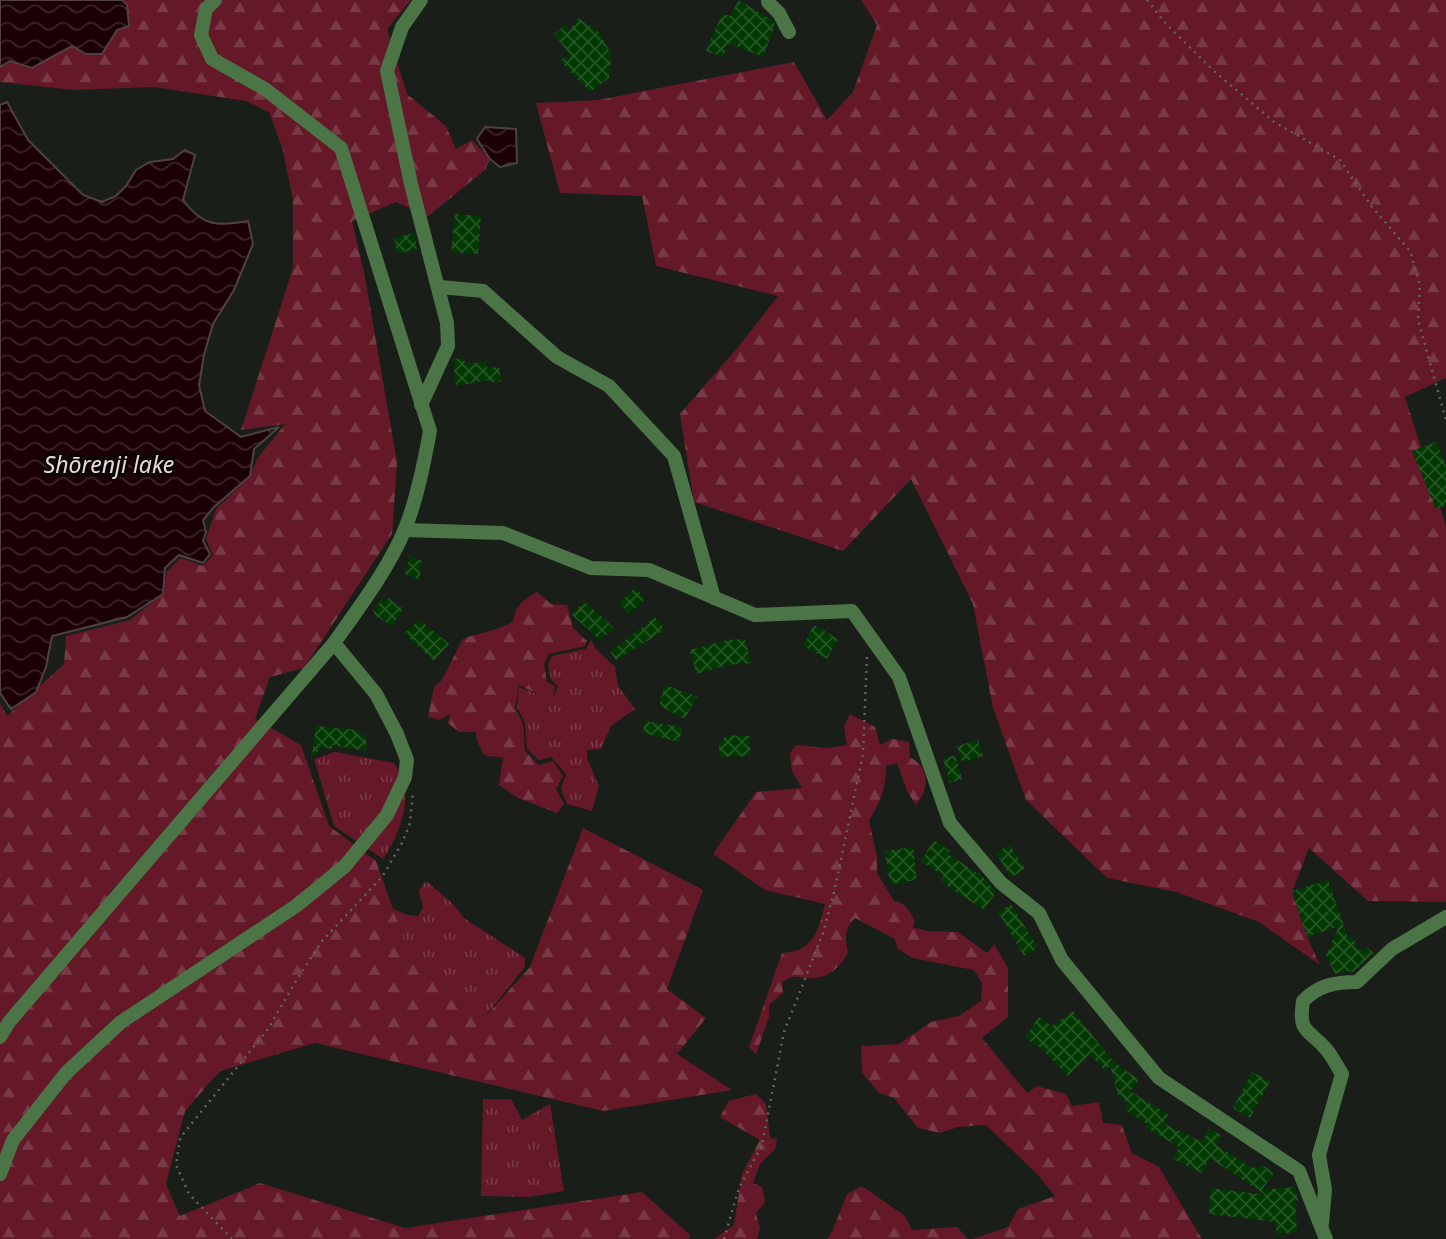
<svg xmlns="http://www.w3.org/2000/svg" width="1446" height="1239" font-family="'Noto Sans',sans-serif">
<defs>
<pattern id="grass-tufts" width="24" height="20" patternUnits="userSpaceOnUse" patternTransform="scale(1.75)"><rect width="24" height="20" fill="#641828"/><path d="M3 7l-1-3M5 7V3M7 7l1-3M15 17l-1-3M17 17v-4M19 17l1-3" fill="none" stroke="#793946"/></pattern>
<pattern id="forest-firs" width="22" height="20" patternUnits="userSpaceOnUse" patternTransform="scale(1.75)"><rect width="22" height="20" fill="#641828"/><path d="M5 1l3.5 6h-7zM16 11l3.5 6h-7z" fill="#793946"/></pattern>
<pattern id="water-waves" width="16" height="10" patternUnits="userSpaceOnUse" patternTransform="scale(1.75)"><rect width="16" height="10" fill="#1b0105"/><path d="M0 5q4-4 8 0t8 0" fill="none" stroke="#3b2528"/></pattern>
<pattern id="building-cross-hatch" width="8" height="8" patternUnits="userSpaceOnUse" patternTransform="scale(1.75)"><rect width="8" height="8" fill="#003900"/><path d="M0 0l8 8M0 8l8-8" fill="none" stroke="#245524"/></pattern>
</defs>
<rect width="100%" height="100%" fill="#1a1e19"/>
<!-- grass -->
<g fill="url(#grass-tufts)">
<polygon points="591,640 596,649 615,667 618,686 635,709 611,726 601,749 587,750 587,758 599,786 592,811 567,804 561,789 566,774 551,757 539,760 527,749 525,723 517,707 519,687 552,700 558,686 551,680 548,664 552,656 586,649"/>
<path d="M335 752 394 763C398 771 404 781 405 790 407 814 396 840 383 859L334 826 314 759Z"/>
<polygon points="426,881 453,904 464,918 525,958 525,967 483,1019 412,963 393,909 408,915 418,916 423,908 419,890"/>
<polygon points="483,1099 511,1099 522,1120 550,1104 564,1191 528,1197 481,1196"/>
</g>
<!-- forest -->
<g fill="url(#forest-firs)">
<polygon points="0,0 411,0 387,29 407,94 446,126 456,149 472,140 490,159 485,170 427,217 396,202 352,221 364,272 397,462 392,534 304,668 270,677 255,719 301,745 329,826 376,861 412,963 483,1019 530,967 583,828 703,890 667,989 706,1018 677,1054 732,1090 603,1111 315,1043 220,1071 185,1111 166,1184 180,1216 260,1183 405,1228 642,1192 690,1235 688,1239 0,1239 0,703 7,716 64,664 66,636 130,620 163,594 167,572 180,558 203,566 213,555 206,539 216,509 250,477 257,459 285,424 241,430 293,268 293,199 282,147 269,112 246,101 154,87 73,90 0,82"/>
<polygon points="861,0 1446,0 1446,378 1405,397 1446,526 1446,902 1368,901 1309,848 1292,892 1307,937 1320,965 1259,922 1176,892 1107,878 1026,800 993,708 973,604 911,479 843,551 694,502 680,414 739,346 778,296 656,266 642,196 560,193 536,103 598,100 794,62 827,120 853,92 877,25"/>
<path d="M537 592 551 604 567 605 573 628 587 641 585 646 549 654 544 664 547 682 555 686 552 701 519 685 515 708 523 724 525 751 539 765 553 761 563 776 556 789 564 804 557 813 518 798 499 785 503 758 484 755 477 741 476 732H459L448 723 450 714 440 720 428 717 434 687 441 681 463 639C480 632 499 631 513 621 516 605 523 600 537 592Z"/>
<path d="M850 714 875 727 880 745 892 739 909 742 910 757C931 769 929 788 916 805L907 791 897 763 886 766C886 788 881 802 869 820L877 857V873L894 901C906 902 909 911 915 921L913 927 927 931 958 932 987 953 994 944 1008 968V1017L982 1038 1027 1093 1037 1086 1066 1094 1072 1106 1099 1102 1103 1123 1122 1125 1132 1153 1159 1167 1202 1239H973L1008 1227 1018 1209 1055 1196 1037 1174 986 1125 958 1127 940 1133 918 1128 894 1098 879 1093 862 1073 861 1046 899 1044 931 1022 959 1016 981 1001 982 983 974 970 912 958 897 948 895 939 855 918C844 929 845 939 848 953 841 965 831 976 816 978 800 981 800 971 782 982L783 993 769 1005V1017L756 1054 749 1047 782 953C814 951 818 932 825 904L765 890 713 854 756 792 802 788 792 771 790 753 796 745 828 748 847 745 844 726Z"/>
<polygon points="756,1094 766,1104 770,1138 777,1139 775,1149 760,1164 753,1183 762,1187 765,1202 756,1213 760,1229 757,1239 714,1239 734,1225 742,1174 760,1140 720,1117 729,1101"/>
<polygon points="862,1186 905,1216 912,1230 957,1227 968,1239 827,1239 832,1232 847,1194"/>
</g>
<!-- water -->
<g fill="url(#water-waves)" stroke="#514042" stroke-width="2">
<polygon points="0,0 122,0 127,5 129,26 117,30 102,54 86,54 72,46 32,68 10,61 0,67"/>
<path d="M7 102 28 140 83 195 102 202 116 196 126 186 136 170 150 162 173 159 185 150 195 155 183 200C203 227 217 226 248 221L253 244 234 290 213 324 204 355 199 385 205 411 241 437 279 427 254 449 250 476 214 507 203 520 206 532 203 541 210 554 203 563 179 555 165 568 163 594 127 617 52 636 46 667 36 692 11 709 0 693V105Z"/>
<polygon points="485,127 516,129 517,163 500,167 490,159 477,139"/>
</g>
<!-- building -->
<g fill="url(#building-cross-hatch)">
<polygon points="738,0 772,20 775,25 763,57 729,43 723,57 706,51 722,14 731,16"/>
<polygon points="578,18 599,32 611,54 609,78 590,92 559,60 571,56 554,34 565,25 569,31"/>
<polygon points="455,214 481,216 478,254 451,252"/>
<polygon points="414,233 417,249 397,254 394,238"/>
<polygon points="464,358 465,364 486,362 487,368 499,367 501,382 490,382 490,380 456,386 453,359"/>
<polygon points="1436,442 1446,466 1446,505 1436,509 1412,451"/>
<polygon points="410,556 422,561 419,580 405,574"/>
<polygon points="635,588 645,599 629,614 619,603"/>
<polygon points="388,598 403,609 392,626 376,616 373,611 382,599 385,601"/>
<polygon points="584,601 614,628 600,640 572,615"/>
<polygon points="655,617 665,630 616,660 610,652"/>
<polygon points="420,620 449,644 434,661 404,633"/>
<polygon points="814,625 838,639 827,659 803,646"/>
<polygon points="745,639 751,663 727,665 696,674 690,650 727,640"/>
<polygon points="665,685 698,697 684,719 659,705"/>
<polygon points="645,721 682,727 679,742 643,733"/>
<polygon points="316,726 357,730 357,734 366,735 366,751 332,745 332,749 321,747 311,760"/>
<polygon points="726,735 750,736 750,756 720,757 719,745"/>
<polygon points="978,740 983,756 962,762 957,746"/>
<polygon points="955,755 962,779 950,783 943,759"/>
<polygon points="934,840 950,851 948,854 983,877 996,892 984,910 940,881 944,876 921,861"/>
<polygon points="1010,845 1025,868 1014,876 1010,876 996,853"/>
<polygon points="913,847 917,880 890,884 885,851"/>
<polygon points="1328,880 1348,938 1353,937 1359,951 1367,948 1374,953 1353,972 1347,971 1335,974 1326,956 1339,926 1307,937 1292,891"/>
<polygon points="1011,904 1038,948 1024,956 998,912"/>
<polygon points="1073,1011 1113,1061 1139,1080 1130,1091 1169,1115 1163,1123 1202,1142 1209,1129 1221,1135 1216,1145 1252,1168 1264,1166 1274,1173 1262,1190 1295,1187 1298,1201 1295,1201 1297,1232 1276,1234 1276,1222 1209,1214 1211,1188 1266,1195 1210,1158 1202,1173 1173,1159 1179,1147 1145,1127 1147,1124 1124,1109 1128,1103 1118,1095 1110,1065 1105,1071 1090,1054 1068,1076 1041,1048 1025,1038 1039,1017 1052,1026"/>
<polygon points="1252,1072 1270,1081 1250,1118 1233,1108"/>
</g>
<g fill="none" stroke-linecap="round" stroke-linejoin="round">
<!-- path -->
<g stroke="#616460" stroke-width="2.5" stroke-dasharray="2 5" stroke-linecap="butt">
<polyline points="1147,0 1166,24 1214,71 1274,122 1340,160 1372,207 1410,251 1420,285 1418,320 1446,420"/>
<polyline points="232,1239 189,1194 176,1165 180,1138 268,1029 294,984 322,941 382,877 402,843 410,823 413,791"/>
<polyline points="724,1239 739,1188 762,1145 784,1032 823,933 835,888 863,754 867,655"/>
</g>
<!-- street -->
<g stroke="#4b7547" stroke-width="14">
<polyline points="421,0 402,27 387,71 411,184 447,323 448,346 421,405"/>
<polyline points="768,2 779,13 789,32"/>
<polyline points="440,287 483,291 557,357 609,386 674,456 714,598"/>
<polyline points="405,530 503,533 591,568 649,570 755,615 852,611 899,677 950,823 1001,883 1039,913 1062,960 1159,1078 1299,1171 1326,1239"/>
<path d="M0 1037 9 1022 334 643C358 609 389 568 405 529 417 499 424 463 430 431L341 148 265 89 212 59 201 35 206 9 215 0"/>
<polyline points="0,1174 13,1140 66,1073 121,1022 296,906 345,866 387,815 405,777 407,760 397,734 376,694 334,643"/>
<path d="M1322 1223 1325 1190 1319 1155 1342 1074C1337 1066 1332 1056 1326 1049 1308 1028 1298 1034 1303 1001 1319 985 1335 982 1357 982L1392 949 1446 917"/>
</g>
</g>
<g text-anchor="middle" stroke-width="5" stroke-linejoin="round" paint-order="stroke">
<!-- water labels -->
<g font-size="23" font-style="italic" fill="#f2d5d7" stroke="#060806">
<text x="109" y="473">Shōrenji lake</text>
</g>
</g>
</svg>
